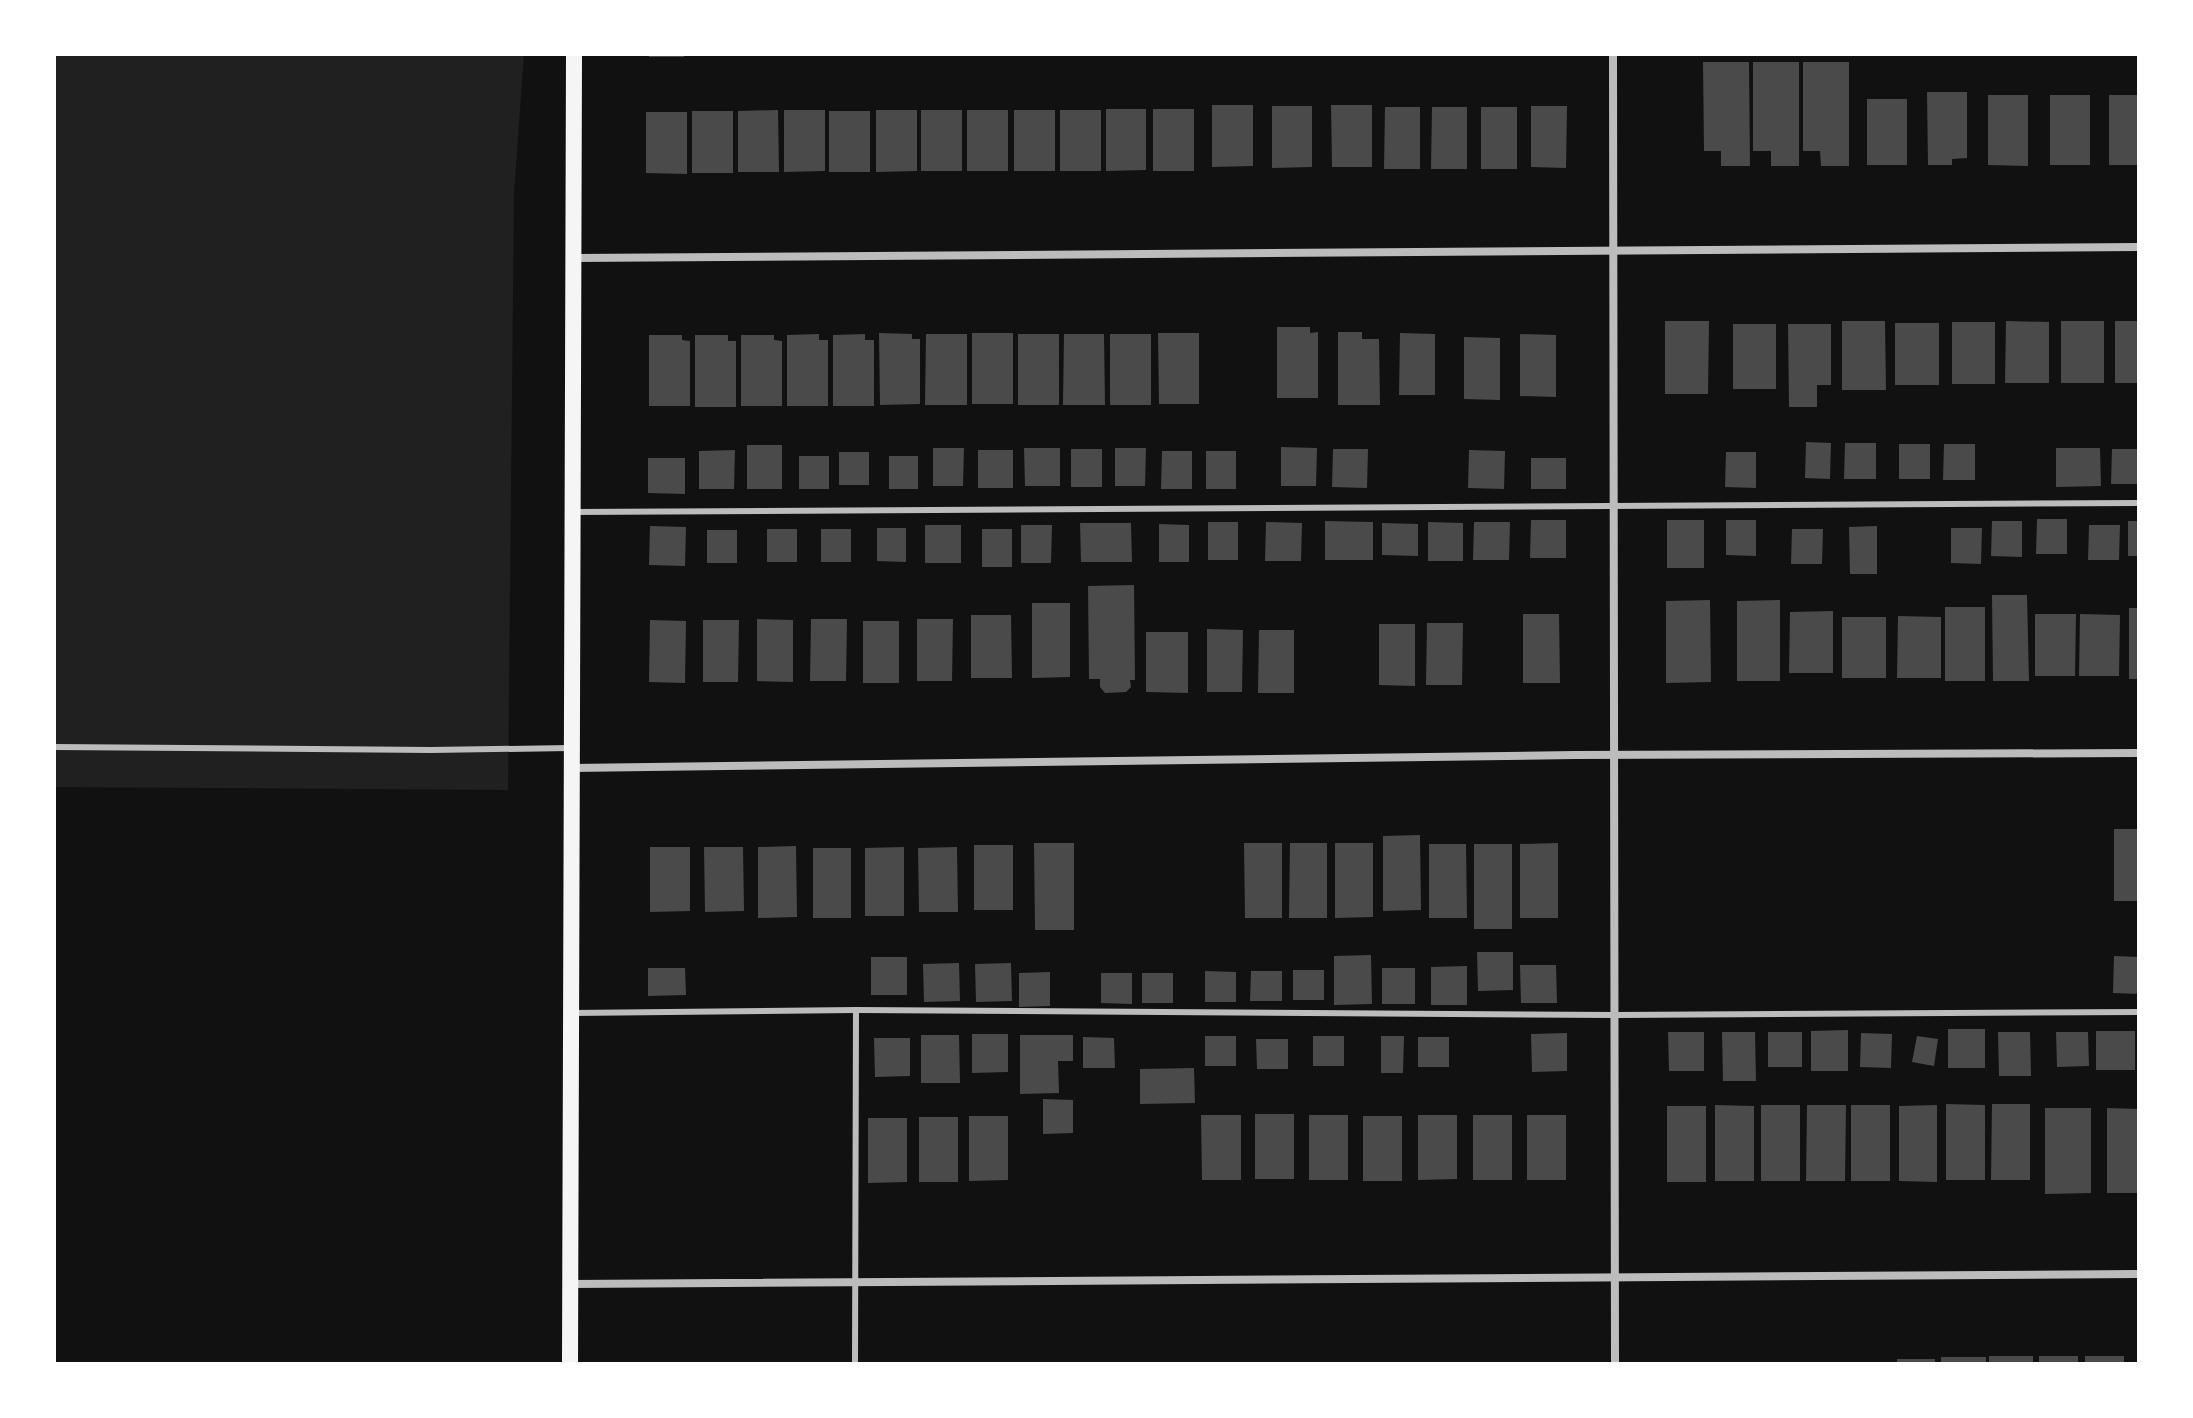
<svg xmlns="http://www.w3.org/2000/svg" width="2193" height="1418" font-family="Signika,sans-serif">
<rect width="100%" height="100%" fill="#111"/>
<!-- green -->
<polygon fill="#202020" points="54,54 524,54 514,194 508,790 54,787"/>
<!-- building -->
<g fill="#4a4a4a">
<rect x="649" y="54" width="35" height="3"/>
<polygon points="1703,62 1749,62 1750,166 1721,166 1721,151 1704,151"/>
<polygon points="1753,62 1799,62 1799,166 1771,166 1771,151 1753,151"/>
<polygon points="1803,62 1849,62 1849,166 1821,166 1820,151 1803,151"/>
<polygon points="1927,92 1967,92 1967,158 1952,159 1952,165 1928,165"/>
<polygon points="1988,95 2028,95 2028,166 1988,165"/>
<rect x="2050" y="95" width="40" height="70"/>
<rect x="2109" y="95" width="30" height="70"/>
<rect x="1867" y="99" width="40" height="66"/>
<polygon points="1212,105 1253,105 1253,166 1212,167"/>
<polygon points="1331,105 1372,105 1372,167 1332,167"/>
<polygon points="1272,106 1312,106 1312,167 1272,168"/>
<polygon points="1531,106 1567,106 1566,168 1531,167"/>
<polygon points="1385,107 1420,107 1420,169 1384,169"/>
<polygon points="1432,107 1467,107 1467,169 1431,169"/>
<rect x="1481" y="107" width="36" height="62"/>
<polygon points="1106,109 1146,109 1146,170 1106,171"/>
<rect x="1153" y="109" width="41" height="62"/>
<polygon points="778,110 779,172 738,172 738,111"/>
<polygon points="784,110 825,110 825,171 784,172"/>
<polygon points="876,110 917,110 917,171 876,172"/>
<rect x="921" y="110" width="41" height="61"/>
<rect x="967" y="110" width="41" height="61"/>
<rect x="1014" y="110" width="41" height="61"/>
<rect x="1060" y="110" width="41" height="61"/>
<rect x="692" y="111" width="41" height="62"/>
<rect x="829" y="111" width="41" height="61"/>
<polygon points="646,112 687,112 687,174 646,173"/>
<polygon points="1665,321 1709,321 1708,394 1665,394"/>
<polygon points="1842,321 1885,321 1886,390 1842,390"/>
<polygon points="2006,321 2049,322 2049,383 2005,383"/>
<rect x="2061" y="321" width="43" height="62"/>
<rect x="2115" y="321" width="24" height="62"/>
<rect x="1952" y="322" width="43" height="62"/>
<rect x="1895" y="323" width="44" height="62"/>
<rect x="1733" y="324" width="43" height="65"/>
<polygon points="1788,324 1831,324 1831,385 1817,385 1817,407 1789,407"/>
<polygon points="1277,327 1310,327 1310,333 1318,332 1318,398 1277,398"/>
<polygon points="1338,332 1362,332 1362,339 1379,339 1380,405 1338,405"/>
<polygon points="879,333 912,334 912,339 920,339 920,404 880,405"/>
<rect x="972" y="333" width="41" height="71"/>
<polygon points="1158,333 1199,333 1199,404 1159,404"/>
<polygon points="1400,333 1435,334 1435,395 1399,395"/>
<polygon points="819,334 819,340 828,340 828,406 787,406 787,335"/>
<polygon points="865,334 865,340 874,340 874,406 833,406 833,335"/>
<polygon points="926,334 967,334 967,405 925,405"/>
<rect x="1018" y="334" width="41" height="71"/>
<polygon points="1064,334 1104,334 1105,405 1063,405"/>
<rect x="1110" y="334" width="41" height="71"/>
<polygon points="1520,334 1556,335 1556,397 1520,396"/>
<polygon points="649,335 682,335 682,340 690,341 690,406 649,406"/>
<polygon points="695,335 728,335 728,341 736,341 736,407 695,407"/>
<polygon points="741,335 774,335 774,340 782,341 782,406 741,406"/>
<polygon points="1464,337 1500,338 1500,400 1464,399"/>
<polygon points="1806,442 1831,443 1830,479 1805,478"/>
<polygon points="1845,443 1876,443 1876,479 1844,479"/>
<rect x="1899" y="444" width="31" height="35"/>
<polygon points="1944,444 1975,444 1975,480 1943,480"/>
<rect x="747" y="445" width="35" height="44"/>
<polygon points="1281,447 1317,448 1316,486 1281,486"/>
<polygon points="933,448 964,448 963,486 933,486"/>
<polygon points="1024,448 1060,448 1060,486 1025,486"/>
<polygon points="1115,448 1146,448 1145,486 1115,486"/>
<polygon points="2056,448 2100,448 2101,486 2056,487"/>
<rect x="1071" y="449" width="31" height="38"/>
<polygon points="1333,449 1368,449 1367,488 1332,487"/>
<polygon points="2112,449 2139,449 2139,484 2111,484"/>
<polygon points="735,450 734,489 699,489 699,451"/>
<rect x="978" y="450" width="35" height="38"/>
<polygon points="1469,450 1505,451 1504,489 1468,488"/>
<polygon points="1162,451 1192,451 1192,489 1161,489"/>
<rect x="1206" y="451" width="30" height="38"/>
<rect x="839" y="452" width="30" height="33"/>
<polygon points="1726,452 1756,452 1756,488 1725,487"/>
<rect x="799" y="456" width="30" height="33"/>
<rect x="889" y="456" width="29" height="33"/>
<polygon points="648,458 685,458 685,494 648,493"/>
<rect x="1531" y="458" width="35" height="31"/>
<polygon points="2037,519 2067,519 2067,554 2036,554"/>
<polygon points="1531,520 1566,520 1566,558 1530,558"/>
<rect x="1667" y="520" width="37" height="48"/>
<polygon points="1726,520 1756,520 1756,556 1726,555"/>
<polygon points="1325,521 1373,522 1373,560 1325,560"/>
<polygon points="1992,521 2022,521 2022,557 1991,556"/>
<rect x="2128" y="521" width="11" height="35"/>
<rect x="1208" y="522" width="30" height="38"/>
<polygon points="1266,522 1302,523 1301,561 1265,561"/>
<polygon points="1428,522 1463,523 1463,561 1428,561"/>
<polygon points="1474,522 1510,522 1509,560 1473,560"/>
<polygon points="1080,523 1131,523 1132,562 1081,562"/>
<polygon points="1382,523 1418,524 1418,556 1382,555"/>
<polygon points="1159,524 1189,525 1189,562 1159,562"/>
<rect x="925" y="525" width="36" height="38"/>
<polygon points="1021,525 1052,525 1051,563 1021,563"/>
<polygon points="2089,525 2120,525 2119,560 2088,560"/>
<polygon points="650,526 686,527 685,566 649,565"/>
<polygon points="1877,526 1877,574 1850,574 1849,527"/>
<polygon points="877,528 906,528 906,562 877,561"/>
<polygon points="1951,528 1982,528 1981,564 1951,563"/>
<rect x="767" y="529" width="30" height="33"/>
<rect x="821" y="529" width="30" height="33"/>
<rect x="982" y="529" width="30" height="38"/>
<polygon points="1792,529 1823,529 1822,564 1791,564"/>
<rect x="707" y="530" width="30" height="33"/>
<polygon points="1134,585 1135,680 1130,680 1131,687 1126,692 1105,693 1100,687 1100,679 1089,679 1088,586"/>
<polygon points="1992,595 2027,595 2029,681 1993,681"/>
<polygon points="1710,600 1711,682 1666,683 1666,601"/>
<polygon points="1780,600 1780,681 1737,681 1737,601"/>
<polygon points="1032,603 1070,603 1070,677 1032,678"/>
<rect x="1945" y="607" width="40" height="74"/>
<rect x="2129" y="608" width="10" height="71"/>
<polygon points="1833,611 1833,673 1789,673 1790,612"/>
<polygon points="1523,614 1559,614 1560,683 1523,683"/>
<polygon points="2035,614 2076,614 2075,676 2035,676"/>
<polygon points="2080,614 2120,615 2119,676 2079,676"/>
<polygon points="971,615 1011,615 1012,678 971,678"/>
<polygon points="1898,616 1941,617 1941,678 1897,678"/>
<rect x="1842" y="617" width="44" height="61"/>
<polygon points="757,619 793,620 793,682 757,681"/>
<polygon points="811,619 847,619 846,681 810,681"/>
<polygon points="917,619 953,619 952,681 917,681"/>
<polygon points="650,620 686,621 685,683 649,682"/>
<polygon points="703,620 739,620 738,682 703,682"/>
<rect x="863" y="621" width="36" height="62"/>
<polygon points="1427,623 1463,623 1462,685 1426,685"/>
<polygon points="1379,624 1415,624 1415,686 1379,685"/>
<polygon points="1207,629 1243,630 1242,692 1207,692"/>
<polygon points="1259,630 1294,630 1294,693 1258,693"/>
<polygon points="1146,632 1188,632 1188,693 1146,692"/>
<rect x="2114" y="829" width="25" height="72"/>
<polygon points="1420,835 1421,910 1383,911 1383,836"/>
<polygon points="1034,843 1074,843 1074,930 1035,930"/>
<polygon points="1244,843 1282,843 1282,918 1245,918"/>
<polygon points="1290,843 1327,843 1327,918 1289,918"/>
<polygon points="1335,843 1373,843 1373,917 1335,918"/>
<polygon points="1558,843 1558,918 1520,918 1520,844"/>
<polygon points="1429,844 1466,844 1467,918 1429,918"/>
<rect x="1474" y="844" width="38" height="85"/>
<rect x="974" y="845" width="39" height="65"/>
<polygon points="796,846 797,917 758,918 758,847"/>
<polygon points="650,847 690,847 690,911 650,912"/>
<polygon points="704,847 743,847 744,911 705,912"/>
<polygon points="904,847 904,916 865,916 865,848"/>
<polygon points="957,847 958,912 919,912 918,848"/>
<rect x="813" y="848" width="38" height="70"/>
<polygon points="1477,952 1513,952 1513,990 1478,991"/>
<polygon points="1371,955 1372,1004 1334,1005 1334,956"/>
<polygon points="2114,956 2139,957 2139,994 2113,993"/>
<rect x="871" y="957" width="36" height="38"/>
<polygon points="959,963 960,1001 924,1002 923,964"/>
<polygon points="1011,963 1012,1001 976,1002 975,964"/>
<polygon points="1520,965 1556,965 1557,1003 1521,1003"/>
<polygon points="1467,966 1467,1005 1431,1005 1431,967"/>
<polygon points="648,968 685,968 686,995 648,996"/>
<rect x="1382" y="968" width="33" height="36"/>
<rect x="1293" y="970" width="31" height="30"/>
<polygon points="1205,971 1236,972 1236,1002 1205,1002"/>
<polygon points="1251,971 1282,971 1282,1001 1250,1001"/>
<polygon points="1050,972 1050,1006 1019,1007 1019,973"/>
<polygon points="1101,973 1132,973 1132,1004 1101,1003"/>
<rect x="1142" y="973" width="31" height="30"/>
<rect x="1948" y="1029" width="37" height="39"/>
<polygon points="1848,1030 1848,1071 1811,1071 1811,1031"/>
<rect x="2096" y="1031" width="39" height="39"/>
<polygon points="1668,1032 1704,1032 1704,1071 1669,1071"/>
<polygon points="1722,1032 1755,1032 1756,1081 1723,1081"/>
<rect x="1768" y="1032" width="34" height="35"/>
<polygon points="1998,1032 2030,1032 2031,1076 1999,1076"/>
<polygon points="2056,1032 2088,1032 2089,1066 2057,1067"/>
<polygon points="1567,1033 1567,1071 1532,1072 1531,1034"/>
<polygon points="1861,1033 1892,1034 1891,1068 1860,1067"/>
<polygon points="972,1034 1008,1034 1008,1072 972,1073"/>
<polygon points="921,1035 959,1035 960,1083 921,1083"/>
<polygon points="1020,1035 1073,1035 1073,1061 1058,1061 1059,1093 1020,1094"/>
<rect x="1205" y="1036" width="31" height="30"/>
<rect x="1313" y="1036" width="31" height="30"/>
<polygon points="1381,1036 1404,1036 1403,1073 1381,1073"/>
<polygon points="1917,1036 1938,1039 1934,1066 1912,1062"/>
<polygon points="1083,1037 1114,1038 1115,1068 1083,1068"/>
<rect x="1418" y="1037" width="31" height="30"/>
<polygon points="874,1038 910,1038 910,1076 875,1077"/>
<polygon points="1256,1039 1288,1039 1288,1069 1257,1069"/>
<polygon points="1194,1068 1195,1103 1140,1104 1140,1069"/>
<polygon points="1043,1099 1073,1100 1073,1133 1043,1134"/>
<polygon points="1946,1104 1985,1105 1985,1180 1946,1180"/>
<polygon points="1992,1104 2030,1104 2030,1180 1991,1180"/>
<polygon points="1715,1105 1754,1106 1754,1181 1715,1181"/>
<rect x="1761" y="1105" width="39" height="76"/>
<polygon points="1807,1105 1846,1105 1845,1181 1806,1181"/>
<rect x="1851" y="1105" width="39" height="76"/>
<polygon points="1937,1105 1937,1182 1899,1181 1899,1106"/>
<rect x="1667" y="1106" width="39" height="76"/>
<polygon points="2045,1108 2091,1108 2091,1193 2045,1194"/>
<polygon points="2107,1108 2139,1109 2139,1193 2107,1193"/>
<rect x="1255" y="1114" width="39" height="65"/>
<polygon points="1201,1115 1241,1115 1241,1180 1202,1180"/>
<rect x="1309" y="1115" width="39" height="65"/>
<polygon points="1418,1115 1457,1115 1457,1179 1418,1180"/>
<rect x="1473" y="1115" width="39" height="65"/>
<rect x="1527" y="1115" width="39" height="65"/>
<polygon points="969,1116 1008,1116 1008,1180 969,1181"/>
<rect x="1363" y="1116" width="39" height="65"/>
<rect x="919" y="1117" width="39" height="65"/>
<polygon points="868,1118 907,1118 907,1182 868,1183"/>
<rect x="1989" y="1356" width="44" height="8"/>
<rect x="2039" y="1356" width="39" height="8"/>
<rect x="2085" y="1356" width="39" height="8"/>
<rect x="1941" y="1357" width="45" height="7"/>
<rect x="1897" y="1359" width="38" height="5"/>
</g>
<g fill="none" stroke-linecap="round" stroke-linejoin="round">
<!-- service -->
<g stroke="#bcbcbc" stroke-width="6">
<polyline points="573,512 2139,503"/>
<polyline points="54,747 431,750 570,748"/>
<polyline points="572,1013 856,1010 1615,1015 2139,1012"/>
<polyline points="855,1364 856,1010"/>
</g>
<!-- minor -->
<g stroke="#bcbcbc" stroke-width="8">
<polyline points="1613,54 1615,1364"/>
<polyline points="574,258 2139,247"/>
<polyline points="572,768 1575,755 2139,753"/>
<polyline points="570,1284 2139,1274"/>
</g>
<!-- secondary -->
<polyline stroke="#f5f5f5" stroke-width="16" points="570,1364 574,54"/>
</g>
<!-- border -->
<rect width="2193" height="1418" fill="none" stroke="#ffffff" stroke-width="112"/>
</svg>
